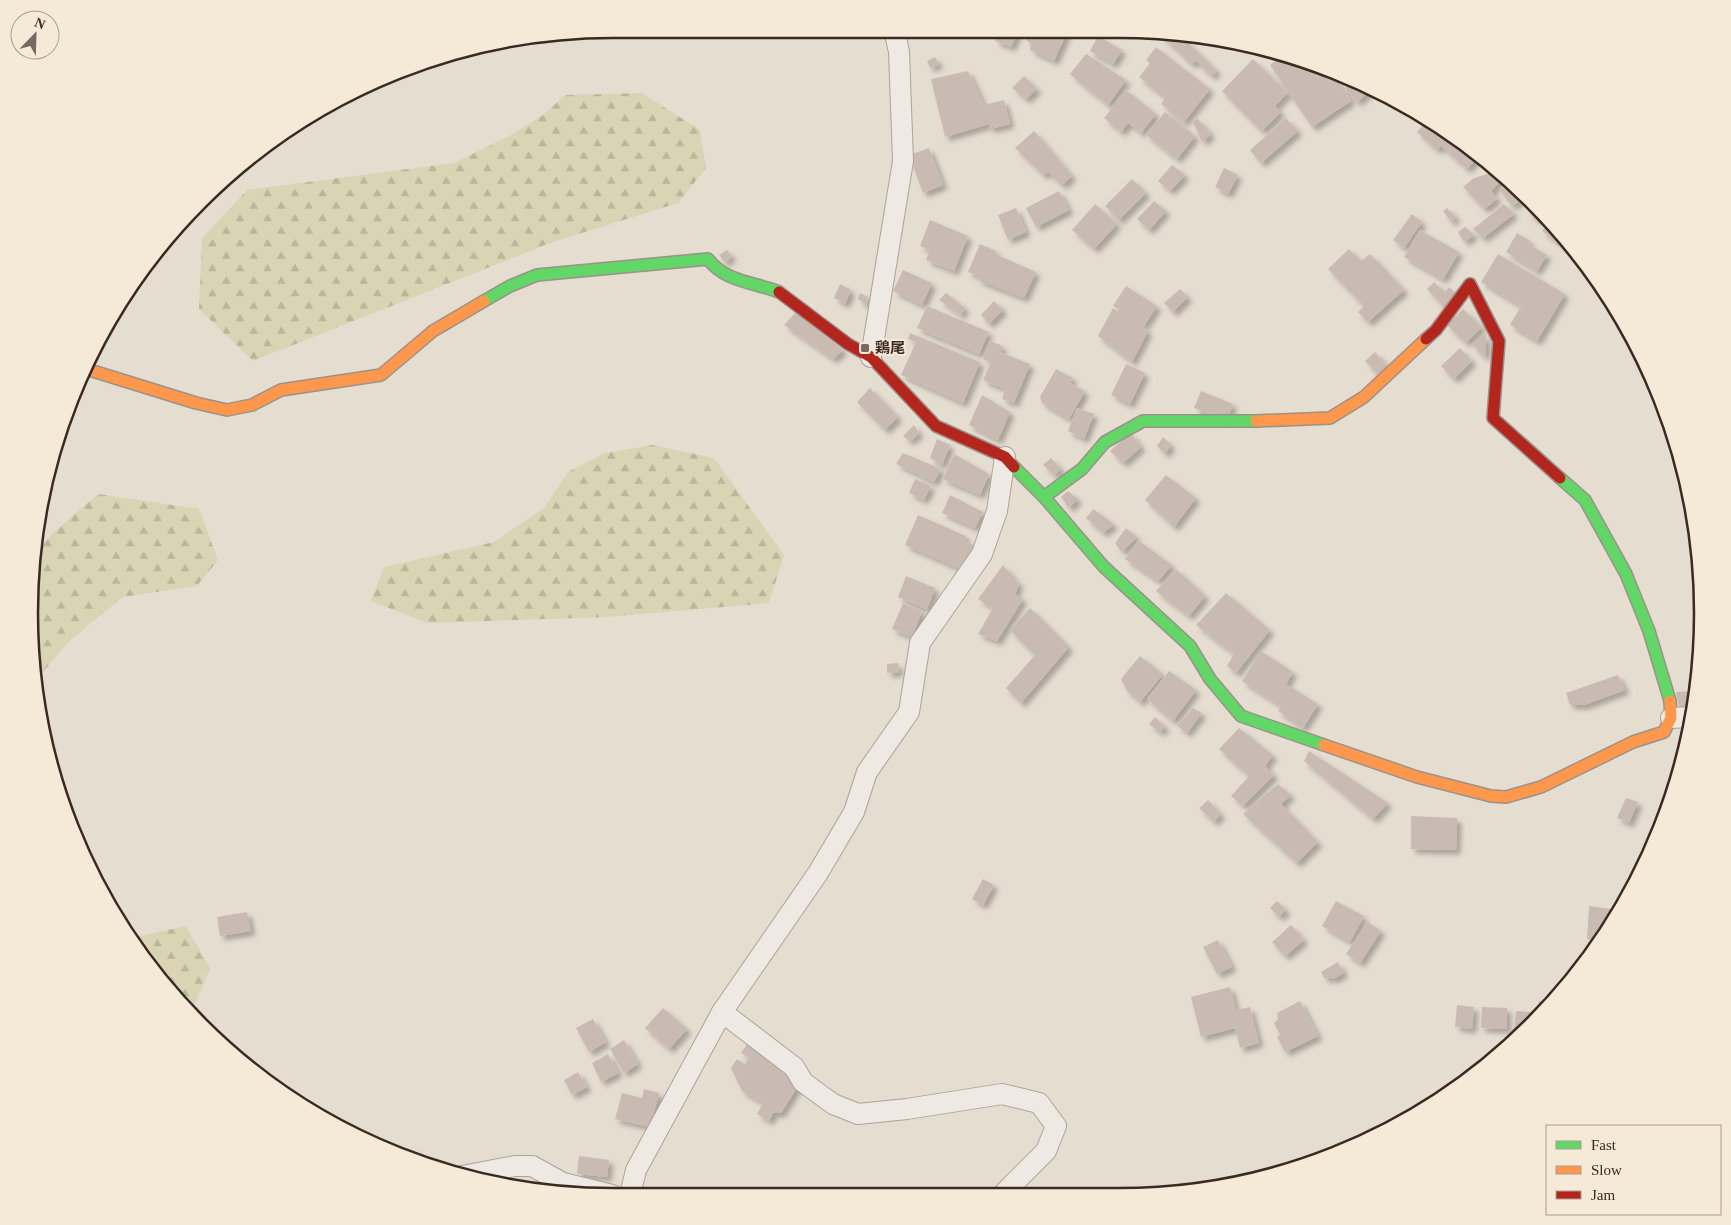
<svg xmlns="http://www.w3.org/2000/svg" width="1731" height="1225" font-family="'Times New Roman','Noto Sans JP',serif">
<defs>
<pattern id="forest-firs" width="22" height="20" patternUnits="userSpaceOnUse" patternTransform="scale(1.25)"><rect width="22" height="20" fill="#d8d4b4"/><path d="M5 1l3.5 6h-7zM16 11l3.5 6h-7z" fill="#bab69a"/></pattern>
<filter id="shadow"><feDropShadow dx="4.5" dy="4.5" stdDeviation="2.5" flood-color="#0004"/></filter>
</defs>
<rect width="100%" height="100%" fill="#e6ddd1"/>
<!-- forest -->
<g fill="url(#forest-firs)">
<polygon points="642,93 700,130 706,168 678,203 550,243 253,361 199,309 202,238 247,190 454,163 509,136 543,115 565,95"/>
<polygon points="652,445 714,458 784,555 769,603 607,617 427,623 371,601 384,567 494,542 544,508 568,472 605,453"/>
<polygon points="98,494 199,509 218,560 197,586 123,597 68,642 34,683 34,555 53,533"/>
<polygon points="186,926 210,968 191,1014 173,997 131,938"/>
</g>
<!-- building -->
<g fill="#cabbb2" filter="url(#shadow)">
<polygon points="1000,29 1019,29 1011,47 995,41"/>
<polygon points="1031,29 1068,30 1054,61 1030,50 1031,44 1026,40"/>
<polygon points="1158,33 1180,35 1217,71 1211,76 1196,61 1191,64"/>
<polygon points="1098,36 1122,50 1113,64 1090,51"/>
<polygon points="1156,47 1210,89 1184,122 1161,104 1165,98 1139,77 1150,63 1146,60"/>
<polygon points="1086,54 1126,80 1108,105 1070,74"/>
<polygon points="1283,55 1330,69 1351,101 1312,127 1270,65"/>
<polygon points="935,57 939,64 930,68 927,61"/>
<polygon points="1253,59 1288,93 1275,106 1281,112 1262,131 1222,91"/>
<polygon points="968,71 984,105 1004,100 1010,124 990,129 989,124 945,137 931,79"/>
<polygon points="1024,76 1037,89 1026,99 1012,88"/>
<polygon points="1355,80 1371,90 1357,102 1345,88"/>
<polygon points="1126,90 1156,114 1141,133 1128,123 1121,132 1104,118"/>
<polygon points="1165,112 1195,136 1177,159 1146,135"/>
<polygon points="1197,118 1211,134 1202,142 1193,122"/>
<polygon points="1286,118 1298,131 1261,163 1250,150"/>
<polygon points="1428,120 1479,156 1467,169 1441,146 1437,150 1417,132"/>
<polygon points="1034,131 1072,176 1062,185 1048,172 1043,175 1015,148"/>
<polygon points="929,148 943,185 923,193 909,155"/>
<polygon points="1172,165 1185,175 1170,191 1158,181"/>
<polygon points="1224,168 1238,175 1228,194 1215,187"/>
<polygon points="1494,172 1503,179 1491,191 1497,199 1484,209 1463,187 1474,178"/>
<polygon points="1132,179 1146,193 1119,220 1105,206"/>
<polygon points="1505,185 1520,201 1512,206 1499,189"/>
<polygon points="1059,191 1069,210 1036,227 1026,208"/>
<polygon points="1154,201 1166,211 1149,230 1137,219"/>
<polygon points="1530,201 1543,213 1536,221 1527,208"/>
<polygon points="1095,204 1117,224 1094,249 1072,230"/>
<polygon points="1504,204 1514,214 1483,238 1473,229"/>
<polygon points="1016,208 1026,232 1008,240 998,215"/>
<polygon points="1447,208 1456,217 1451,222 1443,211"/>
<polygon points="1412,214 1422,222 1404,248 1393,240"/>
<polygon points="930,220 968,236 954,271 926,260 930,250 920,246"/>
<polygon points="1551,221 1565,238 1561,245 1542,231"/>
<polygon points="1465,227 1474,235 1464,242 1458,232"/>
<polygon points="1420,230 1459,252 1443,279 1404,257"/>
<polygon points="1517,233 1530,241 1528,244 1547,255 1537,271 1506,252"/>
<polygon points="980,244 996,251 995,254 1036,272 1024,298 978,280 979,276 968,272"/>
<polygon points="1349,249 1361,261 1370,254 1404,290 1368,322 1358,312 1364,306 1328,269"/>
<polygon points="727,250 732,256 725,263 719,255"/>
<polygon points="1498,254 1565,294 1537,341 1510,325 1521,306 1481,282"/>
<polygon points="903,270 932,283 922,305 893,291"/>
<polygon points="1434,282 1445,292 1449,287 1456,293 1444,307 1427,289"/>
<polygon points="840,284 851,290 845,304 834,298"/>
<polygon points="1126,286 1157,306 1144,326 1113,306"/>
<polygon points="1180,289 1188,297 1173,312 1164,303"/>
<polygon points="860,293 868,297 866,305 858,299"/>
<polygon points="946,293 965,308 961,315 939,300"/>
<polygon points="994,301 1003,310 989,324 981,315"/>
<polygon points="927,306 989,332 979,354 917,328"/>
<polygon points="1113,308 1148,331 1132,362 1098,336"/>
<polygon points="1463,309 1482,327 1466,343 1447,325"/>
<polygon points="796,312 843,350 833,359 784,325"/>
<polygon points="910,333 980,362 963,403 901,375 916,342 908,339"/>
<polygon points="1486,333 1486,358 1472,345"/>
<polygon points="990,341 1003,346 1000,352 1030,364 1014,403 1002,399 1005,389 983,380 991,362 983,359"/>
<polygon points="1460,348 1472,361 1454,379 1441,366"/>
<polygon points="1375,352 1388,367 1379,376 1365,361"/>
<polygon points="1126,364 1145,373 1130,404 1111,395"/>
<polygon points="1056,369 1073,378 1070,383 1085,391 1069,419 1042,403 1040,397"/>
<polygon points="870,388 898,417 885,430 857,402"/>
<polygon points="1201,391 1233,404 1227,420 1194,408"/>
<polygon points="982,395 1010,412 998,440 969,425"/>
<polygon points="1077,408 1094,414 1084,439 1068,431"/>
<polygon points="914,425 919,433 910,441 903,436"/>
<polygon points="1131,433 1141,447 1123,463 1110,451"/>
<polygon points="1163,437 1171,445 1165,454 1157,446"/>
<polygon points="937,439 950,445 942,465 930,458"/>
<polygon points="903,453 941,469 934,482 896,464"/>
<polygon points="954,454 989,474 980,495 943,479"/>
<polygon points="1051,458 1061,469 1054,475 1043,465"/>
<polygon points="1166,475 1196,498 1174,527 1145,500"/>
<polygon points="915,479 931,486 924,500 909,493"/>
<polygon points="1068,491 1078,499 1069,508 1061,497"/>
<polygon points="950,495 983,512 975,528 942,513"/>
<polygon points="1093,509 1114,524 1103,533 1086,518"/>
<polygon points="918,515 966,536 964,541 974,545 963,570 905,545"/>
<polygon points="1126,528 1137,537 1122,552 1115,543"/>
<polygon points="1139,541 1172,565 1158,581 1125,559"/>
<polygon points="1003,565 1019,584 1015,594 1023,599 997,641 978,634 993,608 978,599"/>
<polygon points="1176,569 1205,596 1189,616 1156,591"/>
<polygon points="906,576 935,588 927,609 898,597"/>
<polygon points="1226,593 1270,630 1236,673 1227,666 1234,654 1196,625"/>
<polygon points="903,603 922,611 912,637 892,629"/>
<polygon points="1030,608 1069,647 1021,703 1006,688 1035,655 1010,630"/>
<polygon points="1261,651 1293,672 1286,684 1318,704 1303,728 1278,711 1281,706 1242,681"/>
<polygon points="1140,656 1163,674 1140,702 1127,691 1121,679"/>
<polygon points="898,663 899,672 887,673 887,664"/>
<polygon points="1169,671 1196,690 1173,721 1147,699"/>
<polygon points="1618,675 1625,690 1584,705 1570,705 1566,693"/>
<polygon points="1693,691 1691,711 1680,712 1676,692"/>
<polygon points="1193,708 1202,713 1187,733 1177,726"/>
<polygon points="1155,717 1165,727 1160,732 1149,724"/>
<polygon points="1239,728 1273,755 1265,766 1274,775 1243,806 1231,796 1249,776 1219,749"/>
<polygon points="1309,751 1388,803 1373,819 1304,761"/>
<polygon points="1278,784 1291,795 1281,804 1318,842 1297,863 1243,814"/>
<polygon points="1626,798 1638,802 1629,823 1617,818"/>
<polygon points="1208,800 1221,814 1214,822 1199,808"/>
<polygon points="1411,816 1457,818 1456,850 1411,849"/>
<polygon points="983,879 994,885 983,905 972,899"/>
<polygon points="1277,901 1286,910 1279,917 1270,908"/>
<polygon points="1336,901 1364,916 1350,942 1322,926"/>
<polygon points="1589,906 1618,910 1599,941 1587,939"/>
<polygon points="247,912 251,931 220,936 217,917"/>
<polygon points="1368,922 1381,931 1360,963 1346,954"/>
<polygon points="1291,925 1304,940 1285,956 1272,942"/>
<polygon points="1218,940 1232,967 1217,974 1203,947"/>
<polygon points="1338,962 1344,973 1333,979 1330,977 1325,979 1321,972"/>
<polygon points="1230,987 1236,1010 1250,1007 1259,1043 1240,1048 1235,1028 1201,1037 1191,997"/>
<polygon points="1300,1001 1318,1036 1285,1052 1277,1037 1280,1035 1274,1023 1278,1019 1277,1013"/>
<polygon points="1539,1001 1549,1003 1537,1015"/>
<polygon points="1457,1005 1474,1007 1472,1029 1455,1027"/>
<polygon points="1482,1007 1507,1008 1507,1029 1481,1028"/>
<polygon points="663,1008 687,1029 669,1049 645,1028"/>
<polygon points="1516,1011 1531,1012 1530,1023 1513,1041"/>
<polygon points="593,1019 606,1042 589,1052 576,1028"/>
<polygon points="624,1040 638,1064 624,1073 610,1049"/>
<polygon points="749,1041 801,1081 781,1113 773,1113 769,1121 757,1114 763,1103 742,1091 731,1068 737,1059 745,1064 749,1058 741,1053"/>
<polygon points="608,1054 618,1073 601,1082 592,1063"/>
<polygon points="578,1072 587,1087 572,1095 564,1080"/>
<polygon points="644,1089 659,1093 650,1127 615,1119 622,1093 642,1098"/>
<polygon points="579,1156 609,1160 607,1177 577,1174"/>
</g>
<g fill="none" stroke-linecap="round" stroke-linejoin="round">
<defs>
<g id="street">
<polyline points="871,357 903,161 899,52 894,29"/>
<polyline points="1671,718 1690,717"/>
<polyline points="722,1012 794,1067 803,1082 833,1104 858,1114 907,1109 1002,1094 1039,1103 1056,1126 1046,1151 1005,1192"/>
<polyline points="462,1176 515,1166 532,1166 563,1183 612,1195"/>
<polyline points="630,1195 636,1170 722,1012 818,873 854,812 867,772 909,712 920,643 982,554 997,511 1005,457"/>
</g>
<g id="fast">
<path d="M484 301 510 286 537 275 708 259C725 282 754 282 779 292"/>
<polyline points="1014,467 1044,497 1104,567 1190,646 1210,679 1241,716 1324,745"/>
<polyline points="1560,478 1585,500 1626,574 1649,631 1670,701"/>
<polyline points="1044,497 1082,469 1105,442 1143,421 1256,421"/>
</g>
<g id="slow">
<polyline points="83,368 196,403 227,410 252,405 281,390 381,375 433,331 484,301"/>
<polyline points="1256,421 1330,418 1364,397 1426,339"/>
<polyline points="1324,745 1417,777 1491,796 1506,797 1541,787 1633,742 1664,732 1671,718 1670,701"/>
</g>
<g id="jam">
<polyline points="779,292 848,344 871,357 936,426 1005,457 1014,467"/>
<polyline points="1426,339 1436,330 1470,284 1499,341 1493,418 1560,478"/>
</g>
</defs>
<!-- street casing -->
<use href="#street" stroke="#aca399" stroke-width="22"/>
<!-- fast casing -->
<use href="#fast" stroke="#9b928a" stroke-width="14"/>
<!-- slow casing -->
<use href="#slow" stroke="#9b928a" stroke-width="14"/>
<!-- jam casing -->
<use href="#jam" stroke="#9b928a" stroke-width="14"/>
<!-- street -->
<use href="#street" stroke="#eee9e2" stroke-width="20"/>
<!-- fast -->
<use href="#fast" stroke="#63d668" stroke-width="11"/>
<!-- slow -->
<use href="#slow" stroke="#ff974d" stroke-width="11"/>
<!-- jam -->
<use href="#jam" stroke="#b3261e" stroke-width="11"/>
</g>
<!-- markers -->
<rect fill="#77695f" stroke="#f5e9d8" stroke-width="2" x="860" y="343" width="10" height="10" rx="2.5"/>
<g text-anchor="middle" stroke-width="4" stroke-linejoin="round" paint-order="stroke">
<!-- poi labels -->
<g font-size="15" font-weight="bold" fill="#3b2a21" stroke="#f5e9d8" text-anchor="start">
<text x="875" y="353">鶏尾</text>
</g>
</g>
<!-- crop -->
<path d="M0 0H1731V1225H0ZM613 38H1119A575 575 0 0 1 1694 613V613A575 575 0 0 1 1119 1188H613A575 575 0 0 1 38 613V613A575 575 0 0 1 613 38Z" fill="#f5e9d8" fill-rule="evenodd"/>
<path fill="none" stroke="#3b2a21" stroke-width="2.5" d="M613 38H1119A575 575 0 0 1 1694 613V613A575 575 0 0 1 1119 1188H613A575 575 0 0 1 38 613V613A575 575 0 0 1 613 38Z"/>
<!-- legend -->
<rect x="1546" y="1125" width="175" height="90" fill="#f5e9d8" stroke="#ab9d8f"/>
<rect x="1556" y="1141" width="25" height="8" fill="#63d668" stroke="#ab9d8f"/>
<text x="1591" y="1150" font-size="15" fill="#3b2a21">Fast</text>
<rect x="1556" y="1166" width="25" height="8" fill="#ff974d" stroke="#ab9d8f"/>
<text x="1591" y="1175" font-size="15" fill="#3b2a21">Slow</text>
<rect x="1556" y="1191" width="25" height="8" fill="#b3261e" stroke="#ab9d8f"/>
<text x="1591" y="1200" font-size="15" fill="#3b2a21">Jam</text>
<!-- north arrow -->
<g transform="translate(35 35) rotate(23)"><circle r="24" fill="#f5e9d8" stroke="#ab9d8f"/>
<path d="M0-4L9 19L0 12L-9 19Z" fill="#77695f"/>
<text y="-8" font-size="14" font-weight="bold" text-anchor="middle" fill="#3b2a21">N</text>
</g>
</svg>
